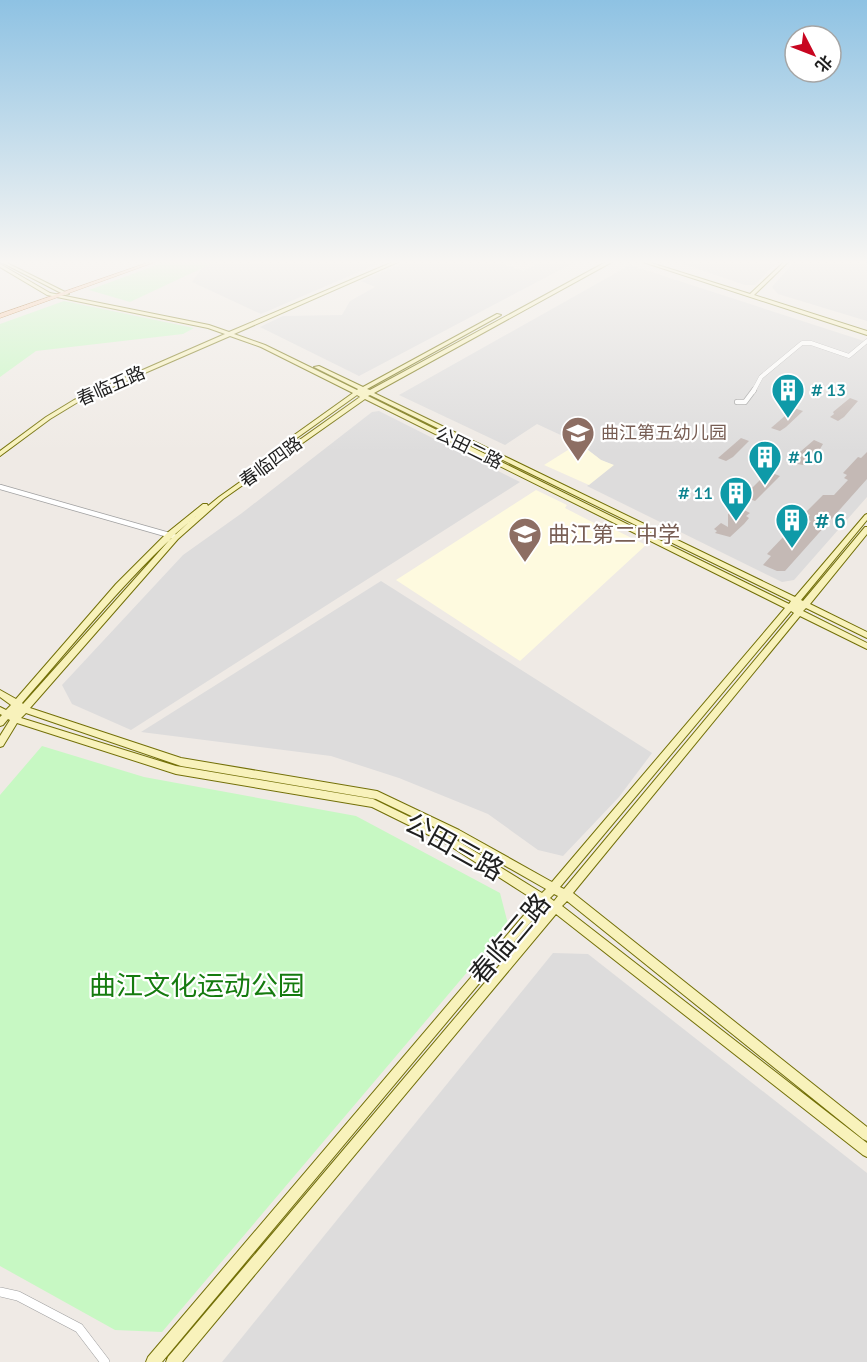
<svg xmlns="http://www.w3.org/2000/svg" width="867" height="1362" font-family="Signika,'Noto Sans SC',sans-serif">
<rect width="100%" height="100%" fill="#efeae5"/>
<!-- residential -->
<g fill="#dddcdc">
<polygon points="217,262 382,262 261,314 192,282 202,268"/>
<polygon points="406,262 498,262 523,271 541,262 575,262 359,376 260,327 283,316 342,315 350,301 375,287 361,281"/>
<polygon points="684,262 777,262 755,285 745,285 689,266 682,263"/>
<polygon points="794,262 867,262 867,321 778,294 772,287"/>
<polygon points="630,265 867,342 867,497 794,580 782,582 587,486 613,465 601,460 580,444 537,424 505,445 399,395"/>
<polygon points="379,411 520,482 131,730 72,704 62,685 183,555 242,513 372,412"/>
<polygon points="381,581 652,753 619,797 563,856 538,850 488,814 399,778 331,756 141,732"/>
<polygon points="553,953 588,954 867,1173 867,1362 222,1362"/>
</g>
<!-- education -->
<g fill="#fefadf">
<polygon points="579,443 601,460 614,465 589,485 544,465"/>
<polygon points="536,490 567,505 565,508 596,524 599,522 646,545 520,661 396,580"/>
</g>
<!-- park -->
<g fill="#c7f8c3">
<polygon points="165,262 215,262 130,302 89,290"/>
<polygon points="64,301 194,328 183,334 36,351 0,377 0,324"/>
<polygon points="42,746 144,777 356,816 500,893 508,924 162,1332 115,1330 0,1266 0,795"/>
</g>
<!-- building -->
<g fill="#c4b9b5">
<polygon points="850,398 858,401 844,417 838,421 830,417 834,414 833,412"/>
<polygon points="794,408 803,411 786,427 780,431 771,428"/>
<polygon points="741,438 749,441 733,457 726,461 718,458"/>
<polygon points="814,440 823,444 820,449 803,465 792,463 796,459 794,457"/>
<polygon points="867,452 867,479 785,571 777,571 763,565 771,556 767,554 786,534 790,536 793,532 798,535 811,521 806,519 810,515 805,513 823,495 834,495 848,480 844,478 847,475 843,473 858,457 861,458"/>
<polygon points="772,473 780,476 755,501 747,498 752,493 748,492 764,476 767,477"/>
<polygon points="740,508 750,513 746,516 749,518 744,524 730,537 715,533 717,531 714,529 721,523 728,527 728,514"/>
</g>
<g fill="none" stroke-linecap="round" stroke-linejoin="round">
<defs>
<polyline id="street-far2" points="753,392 761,377 802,343 811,343 849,356 867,341"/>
<g id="street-far1">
<polyline points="737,402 745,402 754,390"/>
<polyline points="0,487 176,537"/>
</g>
<polyline id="street" points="0,1292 18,1296 79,1328 105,1362"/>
<g id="secondary">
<polygon points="1,262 5,262 69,294 65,295"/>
<path d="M393 262H398L234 334 265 345 357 390 358 389 314 367 319 366 363 387 497 314 501 315 367 389 370 390 606 262H610V263L374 393 795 597 865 515 867 514V520L801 600 803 601 865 527H867V534L810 604 867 632V638L806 608 803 611 867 643V649L800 616 573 893 867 1127V1141L863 1139 567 901 562 906 867 1143V1157L863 1155 556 914 182 1362H166L168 1357 548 908 544 906 162 1362H146L148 1357 536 901 447 844 372 807 176 774 17 723 3 746 0 747V736L10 720 8 719 3 725 0 726V717L2 715 0 714V707L6 710 11 705 0 697V690L16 699 116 584 167 533 203 504H207L208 506 219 497 360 397 357 395 294 440H290V438L353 393 261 347 230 336 78 402 50 419 0 456V451L46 417 74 400 225 334 208 328 47 295 0 267V264L50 293 209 325 229 332ZM370 395 791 601 789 604 368 396ZM365 399 785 608 552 882 459 830 377 791 181 758 30 708 178 539 223 499ZM202 511 174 535 23 704 22 703C80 637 134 568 202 511ZM791 611 794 613 564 889 560 887ZM26 713 181 766 376 799 453 836 546 889 542 893 453 838 373 799 176 766 21 718ZM554 894 558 896 554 901 550 898Z"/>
<polygon points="643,262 648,262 750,294 784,262 788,262 754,295 867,331 867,335"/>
</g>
<polygon id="primary" points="150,262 155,262 0,318 0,314"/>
</defs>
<!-- street-far2 casing -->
<use href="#street-far2" stroke="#a0a0a0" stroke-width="4.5"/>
<!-- street-far1 casing -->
<use href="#street-far1" stroke="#a0a0a0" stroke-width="6"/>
<!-- street casing -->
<use href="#street" stroke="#a0a0a0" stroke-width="10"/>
<!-- secondary casing -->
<use href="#secondary" stroke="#737008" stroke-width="2"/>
<!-- primary casing -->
<use href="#primary" stroke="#955104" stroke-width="1"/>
<!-- street-far2 -->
<use href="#street-far2" stroke="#fff" stroke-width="4"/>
<!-- street-far1 -->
<use href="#street-far1" stroke="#fff" stroke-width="4.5"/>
<!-- street -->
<use href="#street" stroke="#fff" stroke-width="9"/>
<!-- secondary -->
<use href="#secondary" fill="#f8f2bb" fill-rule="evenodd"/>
<!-- primary -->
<use href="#primary" fill="#f9c6a0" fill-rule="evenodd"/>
</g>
<!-- sky -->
<linearGradient id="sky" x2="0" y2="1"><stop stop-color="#8ec2e3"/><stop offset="0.58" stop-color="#f8f6f3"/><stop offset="1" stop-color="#f8f6f3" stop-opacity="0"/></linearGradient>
<rect width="867" height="452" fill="url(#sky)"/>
<!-- icons -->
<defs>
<symbol id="building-pin" viewBox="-11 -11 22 30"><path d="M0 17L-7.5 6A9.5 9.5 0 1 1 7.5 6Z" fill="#0f9aa8" stroke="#fff"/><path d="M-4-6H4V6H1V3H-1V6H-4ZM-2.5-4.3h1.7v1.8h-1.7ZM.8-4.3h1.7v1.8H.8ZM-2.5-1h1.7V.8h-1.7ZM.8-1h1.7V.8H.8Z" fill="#fff"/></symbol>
<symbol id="school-pin" viewBox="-11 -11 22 30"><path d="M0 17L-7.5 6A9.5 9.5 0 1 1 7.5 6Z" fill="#8d6e63" stroke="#fff"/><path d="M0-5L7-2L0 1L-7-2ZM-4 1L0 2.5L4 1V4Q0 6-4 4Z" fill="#fff"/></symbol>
</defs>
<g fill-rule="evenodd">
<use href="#building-pin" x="769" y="371" width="38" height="52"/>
<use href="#school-pin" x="559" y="414" width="38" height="52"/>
<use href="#building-pin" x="746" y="438" width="38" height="52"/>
<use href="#building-pin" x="717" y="474" width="38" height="52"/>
<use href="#building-pin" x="773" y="501" width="38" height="52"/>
<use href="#school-pin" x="506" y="515" width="38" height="52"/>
</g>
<g text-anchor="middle" stroke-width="4.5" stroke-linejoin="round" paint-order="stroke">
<!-- far-street labels -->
<g font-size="18" fill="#1f1f1f" stroke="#fff">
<text transform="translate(111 386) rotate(-24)" y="6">春临五路</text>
<text transform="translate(469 448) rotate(26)" y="6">公田二路</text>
<text transform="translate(271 462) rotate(-36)" y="6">春临四路</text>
</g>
<!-- far-culture labels -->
<g font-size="18" fill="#0d838f" stroke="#fff" text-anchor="start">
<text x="811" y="396"># 13</text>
<text x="788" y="463"># 10</text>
<text x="713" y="499" text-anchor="end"># 11</text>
</g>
<!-- far-education labels -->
<g font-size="18" fill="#785e54" stroke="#fff" text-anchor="start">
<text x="601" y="439">曲江第五幼儿园</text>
</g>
<!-- culture labels -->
<g font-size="22" fill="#0d838f" stroke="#fff" text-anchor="start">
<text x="815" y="528"># 6</text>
</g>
<!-- education labels -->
<g font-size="22" fill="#785e54" stroke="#fff" text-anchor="start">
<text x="548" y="542">曲江第二中学</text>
</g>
<!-- near-street labels -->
<g font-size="27" fill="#1f1f1f" stroke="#fff">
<text transform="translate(454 847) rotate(29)" y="9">公田三路</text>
<text transform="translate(510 939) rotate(-50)" y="9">春临三路</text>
</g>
<!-- near-park labels -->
<g font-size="27" fill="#157b0f" stroke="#fff">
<text x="197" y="995">曲江文化运动公园</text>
</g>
</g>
<!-- north arrow -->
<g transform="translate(813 54) rotate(132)"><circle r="28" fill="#ffffff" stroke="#a5a5a5" stroke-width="1.5"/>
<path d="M0-4.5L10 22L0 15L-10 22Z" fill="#c80621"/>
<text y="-9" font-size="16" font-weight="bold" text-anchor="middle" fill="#1f1f1f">北</text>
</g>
</svg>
